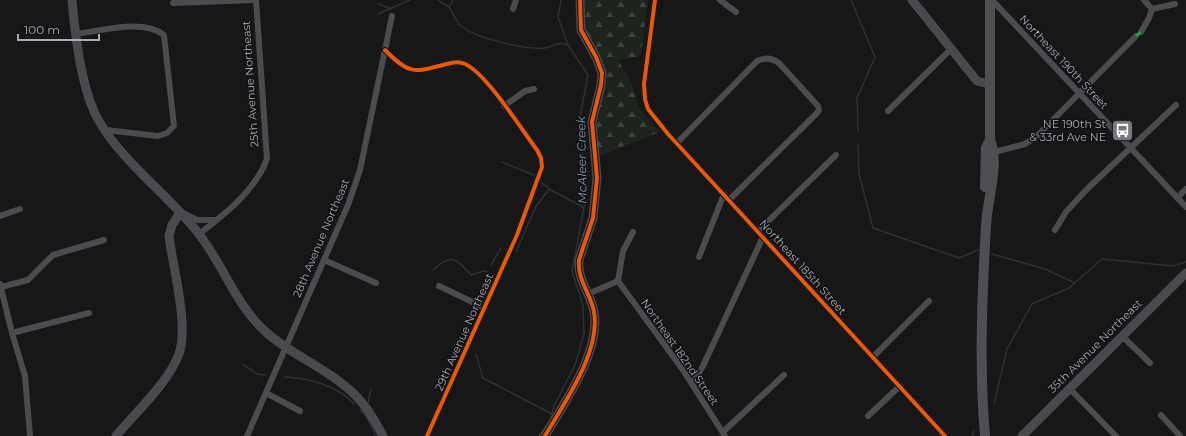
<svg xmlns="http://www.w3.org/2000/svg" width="1186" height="436" font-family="Montserrat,sans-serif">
<defs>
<pattern id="forest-firs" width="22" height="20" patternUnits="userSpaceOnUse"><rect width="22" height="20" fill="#1d241e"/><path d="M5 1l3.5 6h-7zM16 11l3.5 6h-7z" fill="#3b413d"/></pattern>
</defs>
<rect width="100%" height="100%" fill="#171717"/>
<!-- forest -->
<polygon fill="url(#forest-firs)" points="584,0 648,0 641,56 618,60 632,84 639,108 660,132 599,156 596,118 606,82 600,55 584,28"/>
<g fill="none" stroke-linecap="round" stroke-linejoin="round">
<!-- stream -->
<g stroke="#2a3239" stroke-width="1.5">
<polyline points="438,0 449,7"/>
<path d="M453 0 449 7C452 12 456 21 460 25 473 38 527 50 545 48 557 46 554 41 568 45"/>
<polyline points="851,0 875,57 857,98 858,131"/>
<polyline points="379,4 391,9"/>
<polyline points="378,14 410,0"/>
<polyline points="858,144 859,174 873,228 959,258 978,250"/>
<polyline points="502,162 534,175"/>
<polyline points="541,182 549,189 583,207"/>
<polyline points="516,252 535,208 549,189"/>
<polyline points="992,254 1045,269 1075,283"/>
<polyline points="491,265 501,248"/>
<path d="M433 270C451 252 457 259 471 275L484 271 488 272"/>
<polyline points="476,354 483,378 552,414"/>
<polyline points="452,355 460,346"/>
<polyline points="243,364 257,374 266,375"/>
<path d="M284 377C309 378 337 385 354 404"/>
<polyline points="368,403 371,389"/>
<polyline points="994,404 1007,349 1032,304 1069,288 1102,259 1173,266 1186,262"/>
<polyline points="360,410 366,416 376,436"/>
<polyline points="551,418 554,406 575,365 584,334 583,305 572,271 585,202 580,117 588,75 568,45 558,17 561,0"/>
<polyline points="539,436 546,426"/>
<polyline points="972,436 974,430"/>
</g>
<!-- street -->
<g stroke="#4b4c50" stroke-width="6">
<polyline points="655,0 644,84 645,99 648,109 668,134 945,436"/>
<polyline points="720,0 736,12"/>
<polyline points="992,0 1186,207"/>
<polyline points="1144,0 1152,9"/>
<polyline points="173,3 256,0"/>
<polyline points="513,9 516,0"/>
<polyline points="1141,32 1149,18 1152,9 1175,4"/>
<path d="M76 34C101 31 143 18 164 35L174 126 167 133 158 136 106 130"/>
<path d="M385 50C410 76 415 72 447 64 453 62 459 61 465 64 486 73 522 130 537 150L541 158 542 167 517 235 427 436"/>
<polyline points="504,106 525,91 534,89"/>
<polyline points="888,111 951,49"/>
<path d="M677 143 757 61C765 57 772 58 779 63L818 106 819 110 817 113 729 200"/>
<polyline points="994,152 1025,144 1038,135 1136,36"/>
<polyline points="1177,198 1186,189"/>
<polyline points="183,213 197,220 216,220"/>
<polyline points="0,216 20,209"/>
<polyline points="1055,230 1066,212 1086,190 1176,105"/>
<polyline points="758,231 836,155"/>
<path d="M199 234C225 214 255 191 267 159L256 0"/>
<polyline points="699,257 724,194"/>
<polyline points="324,260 376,283"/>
<polyline points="618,281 683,370 725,436"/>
<polyline points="618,281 623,251 633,232"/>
<polyline points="0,284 12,333 25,376 30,436"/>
<polyline points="439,286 485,308"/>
<polyline points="1,287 28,280 53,255 104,240"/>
<polyline points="588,294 618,281"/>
<polyline points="12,333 89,313"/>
<polyline points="1122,336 1150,363"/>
<polyline points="873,357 929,301"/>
<polyline points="692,384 703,366 763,237"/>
<polyline points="1069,388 1116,436"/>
<polyline points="266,393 300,411"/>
<polyline points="1161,415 1180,436"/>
<polyline points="868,416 900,386"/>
<polyline points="723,432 784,375"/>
<polyline points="247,436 348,205 360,170 392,16"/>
</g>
<!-- secondary -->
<g stroke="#4a4a4e" stroke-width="9">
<path d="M72 0C75 35 81 91 99 121 123 163 169 195 199 234 224 266 236 306 267 333 291 354 321 366 345 386 362 399 373 417 383 436"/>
<polyline points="912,0 977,81 989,84"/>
<path d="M116 436C136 412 168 383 179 354 189 325 173 268 169 236L172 225 180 213"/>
<path d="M545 436C564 403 601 352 594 312 591 294 577 280 579 260L593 218 597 178 592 122 601 85 602 73 596 57 581 30 580 0"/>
<polyline points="1022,436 1186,273"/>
</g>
<!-- primary -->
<g stroke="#4d4f52" stroke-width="10">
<polyline points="985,187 986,148 990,140 990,0"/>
<path d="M985 436C979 367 982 296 986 226 987 200 1000 164 990 140"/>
</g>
<!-- quiet -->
<polyline stroke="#1a9f57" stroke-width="3" stroke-dasharray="6 3" stroke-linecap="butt" points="1136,36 1141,32"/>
<defs>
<g id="cycleway">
<polyline points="655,0 644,84 645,99 648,109 668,134 945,436"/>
<path d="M385 50C410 76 415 72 447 64 453 62 459 61 465 64 486 73 522 130 537 150L541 158 542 167 517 235 427 436"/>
<path d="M545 436C564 403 601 352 594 312 591 294 577 280 579 260L593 218 597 178 592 122 601 85 602 73 596 57 581 30 580 0"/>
</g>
</defs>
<!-- cycleway casing -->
<use href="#cycleway" stroke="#111113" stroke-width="6"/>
<!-- cycleway -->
<use href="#cycleway" stroke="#e8590c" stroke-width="4"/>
</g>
<!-- icons -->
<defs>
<symbol id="bus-square" viewBox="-11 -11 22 22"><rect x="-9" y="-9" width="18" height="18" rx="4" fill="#757880" stroke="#111113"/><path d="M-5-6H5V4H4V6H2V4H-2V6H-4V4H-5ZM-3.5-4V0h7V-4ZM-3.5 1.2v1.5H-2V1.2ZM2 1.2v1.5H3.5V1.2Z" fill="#fff"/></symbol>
</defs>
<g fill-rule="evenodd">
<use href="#bus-square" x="1110" y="118" width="25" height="25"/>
</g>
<g text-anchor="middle" stroke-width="3" stroke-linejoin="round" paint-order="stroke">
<!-- street labels -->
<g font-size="11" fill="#a8adb8" stroke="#111113">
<text transform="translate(1064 62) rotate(47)" y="4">Northeast 190th Street</text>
<text transform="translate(250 84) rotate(-94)" y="4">25th Avenue Northeast</text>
<text transform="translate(321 238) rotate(-67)" y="4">28th Avenue Northeast</text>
<text transform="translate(803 267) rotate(48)" y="4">Northeast 185th Street</text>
<text transform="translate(464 332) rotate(-66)" y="4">29th Avenue Northeast</text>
<text transform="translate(1095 346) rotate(-45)" y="4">35th Avenue Northeast</text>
<text transform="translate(680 352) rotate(55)" y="4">Northeast 182nd Street</text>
</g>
<!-- poi labels -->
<g font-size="11" fill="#a8adb8" stroke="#111113" text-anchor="end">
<text x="1106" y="128">NE 190th St<tspan x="1106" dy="13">&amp; 33rd Ave NE</tspan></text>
</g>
<!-- water labels -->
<g font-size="12" font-style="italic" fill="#7f9bb3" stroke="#111113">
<text transform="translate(582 160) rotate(-91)" y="4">McAleer Creek</text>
</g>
</g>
<!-- scale -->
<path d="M18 34v6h81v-6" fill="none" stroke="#a8adb8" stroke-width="2"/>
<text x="24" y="34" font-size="12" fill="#a8adb8" stroke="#111113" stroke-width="3" paint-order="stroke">100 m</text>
</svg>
